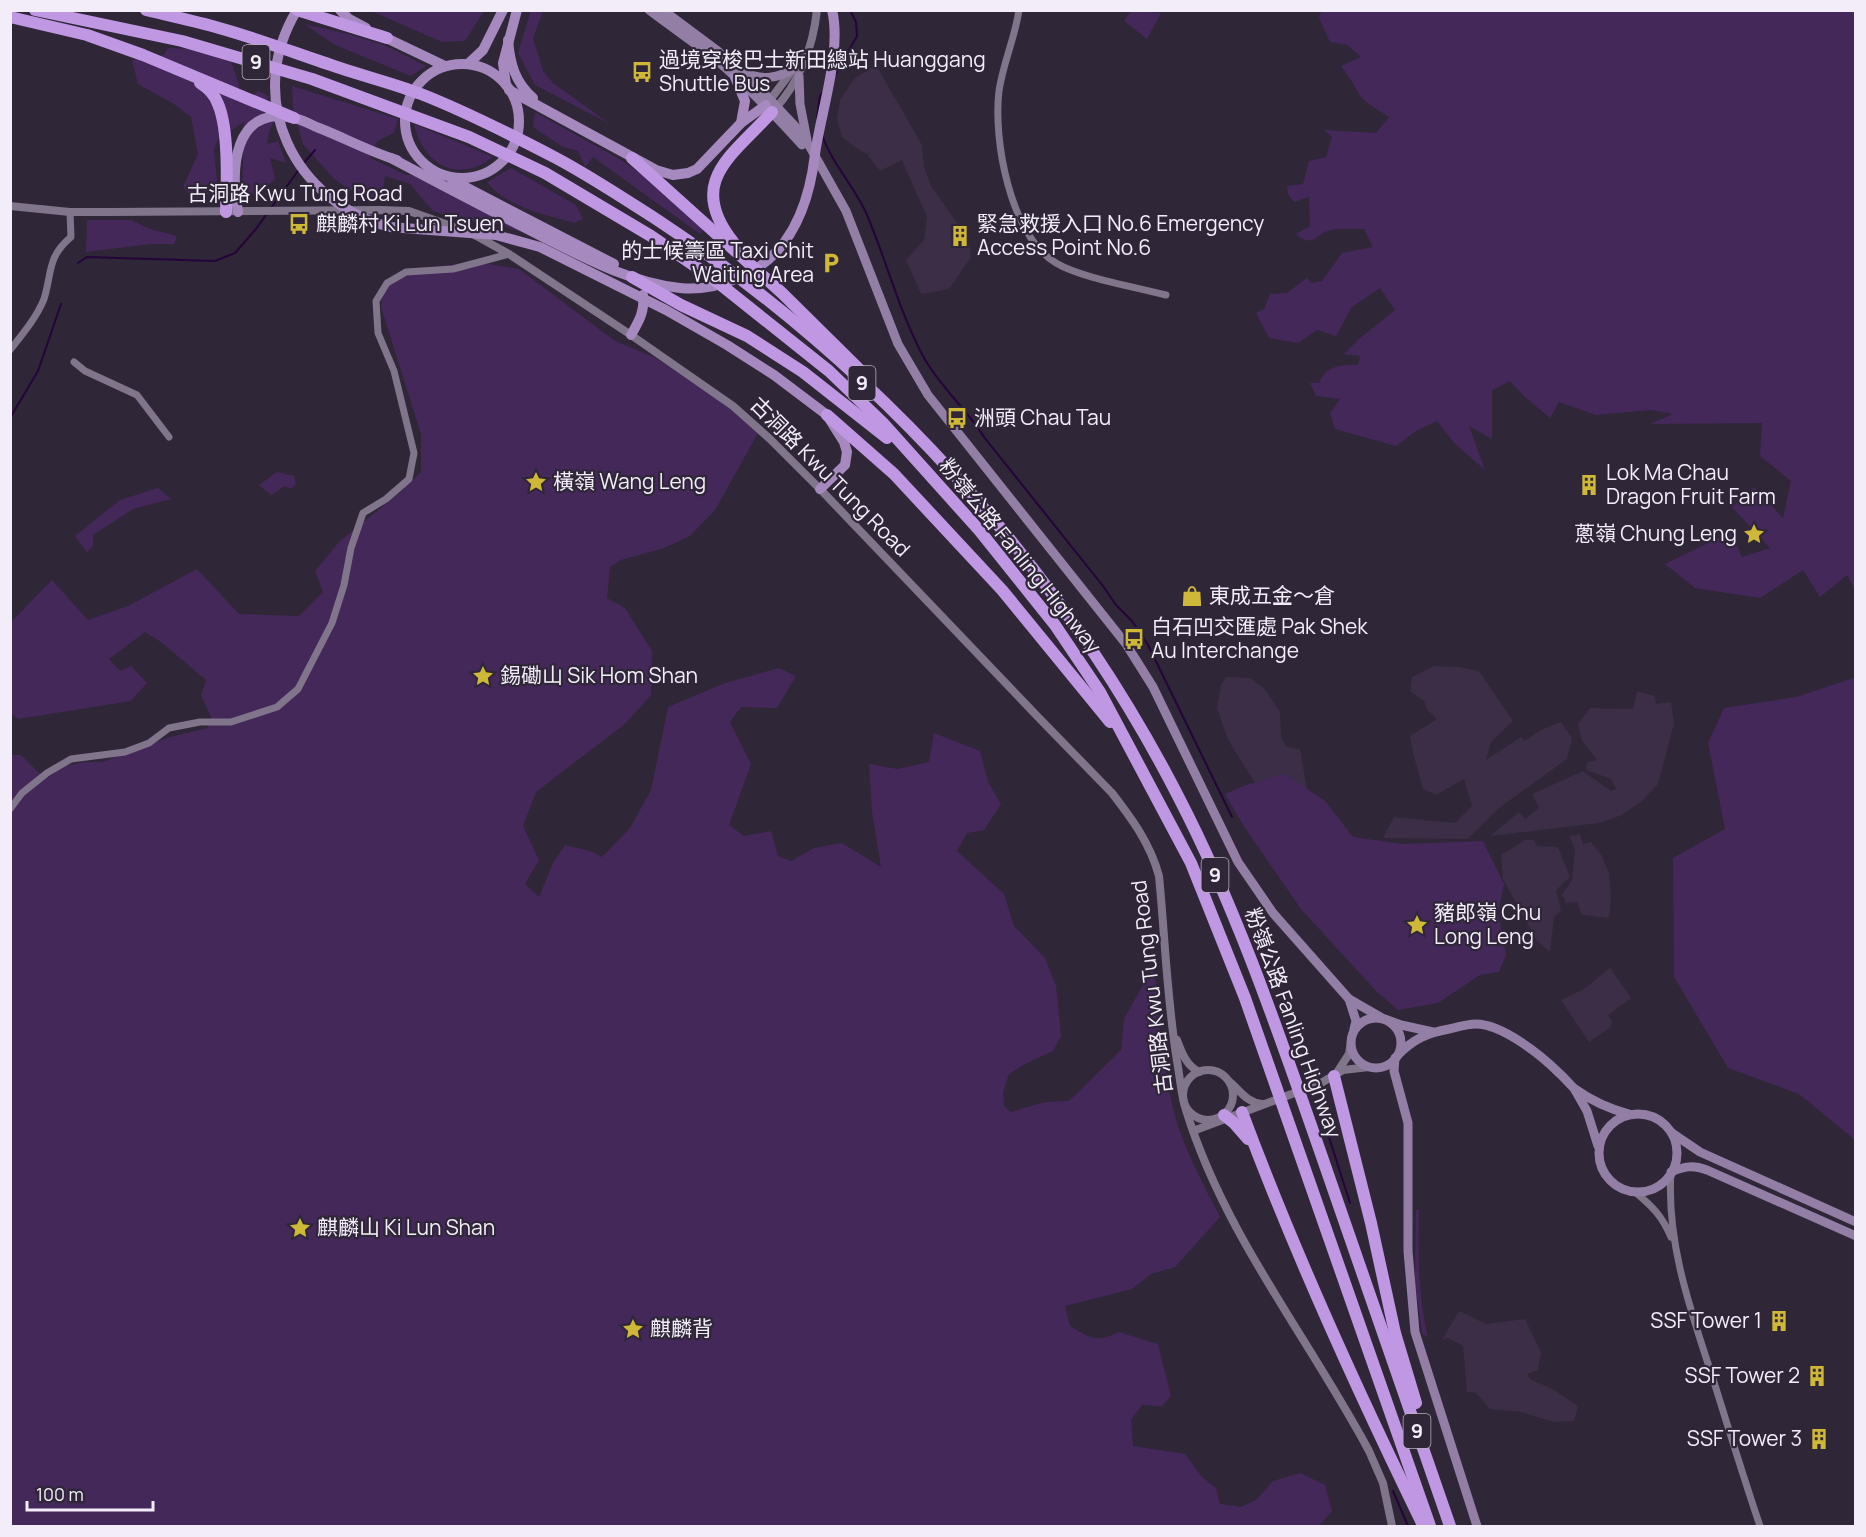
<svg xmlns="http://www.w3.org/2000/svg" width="1866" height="1537" font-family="Manrope,'Noto Sans SC',sans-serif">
<rect width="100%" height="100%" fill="#2f2638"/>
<!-- built -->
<g fill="#3b2e46">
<polygon points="876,65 922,145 924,167 931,186 969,240 971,257 949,289 921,294 906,260 924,240 927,217 902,160 880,171 867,154 856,148 842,137 837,119 840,100 854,79"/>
<polygon points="1434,666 1458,667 1479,671 1513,721 1491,742 1486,760 1521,737 1524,741 1541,730 1561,722 1572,738 1567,759 1499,808 1468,839 1383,838 1394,817 1455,823 1472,806 1464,779 1436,795 1423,789 1413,753 1410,736 1437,719 1427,709 1424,701 1410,691 1412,677"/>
<polygon points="1226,677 1250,678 1264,688 1280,712 1281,737 1287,747 1300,749 1309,802 1264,797 1228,740 1217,708 1221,685"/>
<polygon points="1637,691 1655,696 1656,704 1671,702 1674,724 1658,784 1642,801 1622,815 1599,823 1490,836 1519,812 1525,819 1539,808 1532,794 1583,771 1611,791 1616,789 1611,779 1586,770 1587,762 1597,760 1582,741 1578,724 1590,708 1633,709"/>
<polygon points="1580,834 1583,844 1591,842 1602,856 1609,873 1611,898 1609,918 1582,915 1577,902 1566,903 1562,895 1572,880 1575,850 1569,836"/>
<polygon points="1525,840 1534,840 1537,846 1558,847 1570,877 1556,890 1561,911 1554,917 1550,952 1536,940 1503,879 1501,855"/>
<polygon points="1610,968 1631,998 1608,1015 1612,1021 1611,1027 1589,1042 1561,1000 1584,989"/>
<polygon points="1459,1311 1486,1324 1525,1319 1541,1352 1538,1370 1527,1374 1530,1379 1556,1391 1578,1406 1574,1421 1554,1422 1521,1412 1490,1409 1476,1393 1467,1392 1463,1346 1449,1338 1442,1340"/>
</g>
<!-- green -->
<g fill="#44285a">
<polygon points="531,10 543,11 533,38 543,71 553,83 610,124 535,85 518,53"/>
<path d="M1322 10 1855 11V590L1847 575 1820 597 1803 570 1760 598 1695 588 1665 564 1731 532 1742 557 1770 548 1732 507 1754 487 1783 518 1791 481 1760 456 1762 423 1650 424 1673 414 1651 410 1596 415 1559 402 1550 418 1525 397 1510 381 1492 390V439L1469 426 1485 470 1455 444 1437 421 1416 431 1396 446 1335 429 1330 413 1340 399 1316 396 1310 383H1319C1326 365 1341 365 1358 365L1360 356 1344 354 1359 339 1395 310 1380 288 1352 307 1336 336 1317 330 1298 343 1269 338 1256 313 1264 309 1270 294 1287 293 1307 278 1312 283 1322 281 1342 253 1373 247 1364 229C1354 230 1340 228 1330 230 1316 234 1313 249 1296 234L1310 226 1309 197 1294 202 1288 194 1287 186 1303 184 1309 161 1326 157 1332 137 1324 130 1376 133 1389 117C1379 110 1364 103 1358 92 1353 83 1348 75 1341 66L1361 57 1347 45 1330 42 1319 18Z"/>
<polygon points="425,11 428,12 484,11 465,41 442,42 371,11"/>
<polygon points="1131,11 1161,13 1147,39 1124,21"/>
<polygon points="304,24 348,34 384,45 426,66 411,76 335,45"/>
<polygon points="168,48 189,49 231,61 239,85 237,102 259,91 270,97 255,108 262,111 273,123 269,132 267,144 278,141 286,163 270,158 275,179 258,195 242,193 244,122 218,139 214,150 218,189 195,201 183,187 198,154 191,117 174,104 138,84 132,60 164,55"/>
<polygon points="292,86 398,119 394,133 377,141 370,158 406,175 426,175 515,214 518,231 497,224 466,221 433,211 410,184 385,176 382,202 355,193 334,179 303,144 293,109"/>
<polygon points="535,112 619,159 712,220 700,234 593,157 585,167 578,151 563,147 533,127"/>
<path d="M414 124 493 157C457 185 423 164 414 124Z"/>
<path d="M511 168 576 205 583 219 574 223C544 214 507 208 487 182Z"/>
<polygon points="87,220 131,220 150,229 177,236 174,244 151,244 86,252"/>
<path d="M476 262 519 269 615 341 654 357 725 402 758 433 715 510 690 536 664 548 621 560 610 567 607 598 625 608 652 651 651 695 626 723 536 792 523 826 539 860 525 884 539 897 553 863 565 845 590 851 602 857 630 828 651 790 668 707 725 683 779 668 796 676 777 708 741 707 730 722 751 764 729 825 744 836 771 831 778 856 791 861 814 848 842 843 881 867 872 812 869 764 898 769 929 762 934 733 980 751 988 782 1001 804 984 830 967 833 957 851 1004 894 1014 926 1045 958 1056 986 1061 1036 1053 1051 1027 1063 1009 1074 1003 1092 1004 1106 1011 1112 1045 1102 1069 1101 1121 1050 1124 1019 1154 965C1159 1019 1162 1076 1179 1129 1190 1160 1205 1188 1220 1217L1175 1267 1151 1274 1132 1289 1065 1306 1070 1326C1091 1339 1097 1343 1119 1332L1158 1344 1171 1396 1162 1406 1142 1405 1131 1420 1133 1446 1185 1454 1202 1477 1216 1488 1220 1504 1241 1507 1256 1500 1273 1481 1300 1473 1325 1485 1332 1511 1319 1526H11V755H21L45 779 65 766 84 762H102L170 737 208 728 211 717 201 695 206 680 161 642 145 632 109 659 120 671 131 666 147 683 131 701 18 719 11 713V622L52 580 88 620 128 606 197 569 239 614 299 616 323 592 315 571 339 542 397 495 421 472V434L381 307 383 286 425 268Z"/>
<polygon points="277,472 294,476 296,484 291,489 285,486 271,495 259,485"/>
<polygon points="158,488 171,499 133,509 93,535 93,546 87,552 75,536 120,500"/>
<polygon points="1853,678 1856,679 1855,1140 1799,1094 1728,1068 1674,977 1673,858 1725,829 1708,743 1724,708 1796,697"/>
<polygon points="1285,774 1325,801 1353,837 1402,844 1483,841 1504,884 1498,913 1506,955 1499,972 1480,975 1438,1003 1398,1010 1376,991 1301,909 1245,828 1225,794 1243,786"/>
<path d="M1416 1210H1419C1418 1257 1418 1292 1428 1338L1422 1333 1415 1283Z"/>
</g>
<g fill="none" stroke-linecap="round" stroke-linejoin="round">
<!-- stream -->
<g stroke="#250439" stroke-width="2">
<polyline points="835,75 857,36 856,22 850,10"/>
<polyline points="817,118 820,96 823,92"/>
<path d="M822 135C832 164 855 187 867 215 887 262 899 311 923 356 939 386 966 408 984 437L1103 586 1116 605 1132 621 1148 645 1232 817"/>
<polyline points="303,164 315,150"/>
<polyline points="271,208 300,168"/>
<polyline points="78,263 87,257 215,261 235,253 256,229 266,215"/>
<polyline points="10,418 38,371 61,304"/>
<polyline points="1320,1109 1350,1203"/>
<polyline points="1393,1491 1408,1526"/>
</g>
<!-- minor -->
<g stroke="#80758a" stroke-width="7">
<path d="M1019 10C1015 38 1003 63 999 91 993 140 1010 235 1056 263 1081 278 1136 287 1166 295"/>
<path d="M10 350C22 335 37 317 44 299 52 273 47 257 71 237L70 212"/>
<polyline points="74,362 85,371 137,395 169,437"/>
<polyline points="10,809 22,793 47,773 71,759 125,752 149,743 169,728 200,722 231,722 277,707 298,689 332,623 344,585 351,548 363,513 386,499 409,479 414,453 394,371 378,333 376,301 387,283 406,272 453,269 509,254"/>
<path d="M1671 1172C1666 1244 1692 1314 1714 1382 1729 1430 1744 1479 1760 1526"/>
<path d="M1635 1192C1653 1207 1662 1216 1671 1237"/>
</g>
<!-- tertiary -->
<g stroke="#80758a" stroke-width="8">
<polyline points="767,104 794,68 802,53"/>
<path d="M774 110C799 83 813 47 817 10"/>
<path d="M10 206 70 212H110L379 210 409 211 471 233 509 254 631 335 733 406 770 439 820 489 1039 718 1112 793C1132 819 1150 843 1159 876 1165 938 1167 1000 1177 1061 1180 1077 1181 1095 1186 1110 1224 1234 1308 1337 1369 1451L1383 1483 1392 1526"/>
<path d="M1177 1040C1182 1053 1186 1065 1199 1072"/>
<circle cx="1208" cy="1095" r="25"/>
<polyline points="1338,1071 1349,1054 1351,1042"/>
<path d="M1231 1083C1241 1092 1248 1103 1262 1104"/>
<polyline points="1193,1131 1321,1083 1343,1070 1369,1067"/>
</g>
<!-- secondary -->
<g stroke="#937fa5" stroke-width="9">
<path d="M649 10C670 26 692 41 713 57 745 84 774 114 802 145"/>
<polyline points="663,10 718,51 760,89 795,126 810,147 846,211 898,344 928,395 1126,644 1153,687 1238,862 1273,913 1349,999 1382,1018 1401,1025 1433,1032"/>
<path d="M745 73C763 80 778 79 794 68"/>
<polyline points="799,76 800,104 807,140"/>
<polyline points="1349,999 1356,1021 1354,1029"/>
<circle cx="1376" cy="1043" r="25"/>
<path d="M1397 1056C1413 1039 1427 1033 1449 1029 1458 1027 1467 1024 1476 1024 1502 1024 1541 1055 1559 1073 1565 1078 1569 1084 1575 1089 1592 1101 1609 1109 1629 1114"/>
<polyline points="1395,1058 1394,1071 1408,1123 1408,1251 1415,1332 1477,1526"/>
<polyline points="1575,1090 1587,1111 1598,1146"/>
<circle cx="1638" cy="1153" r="39"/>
<polyline points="1672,1133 1700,1152 1856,1222"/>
<path d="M1671 1172C1685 1166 1693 1165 1707 1170L1856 1236"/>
</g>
<!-- primary -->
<g stroke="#a689bf" stroke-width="10">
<path d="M297 10C243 99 294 202 390 227L496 235 540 247 666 310 727 345 774 375 827 415 844 442 847 452 845 465 820 489"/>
<polyline points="340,10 349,19 366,28"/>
<polyline points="380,35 445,66"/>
<path d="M508 40C510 64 515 82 533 98"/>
<circle cx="462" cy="121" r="57"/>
<polyline points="468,64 483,50 503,10"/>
<polyline points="735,77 745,101 741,123"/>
<polyline points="506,85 503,63 517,10"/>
<polyline points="509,90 656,170 673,175 688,173 697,169 741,123 766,105"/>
<path d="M391 158C442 185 493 212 545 238 587 259 632 283 680 288 700 290 720 286 738 278 790 257 809 206 815 154 821 112 842 51 832 10"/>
<polyline points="452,180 614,264"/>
<path d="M238 212C230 171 233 105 293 118 302 119 311 125 319 128 345 138 370 152 397 160"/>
<path d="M631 335C639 321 645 311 643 295"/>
</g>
<!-- motorway -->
<g stroke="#c097e3" stroke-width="12">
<polyline points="35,10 182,41 312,79 469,137 545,173 651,236 711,277 829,371 883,423 979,530 1055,625 1100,692 1191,863 1245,998 1430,1526"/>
<path d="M146 10C170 16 195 21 219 28 259 39 300 55 340 68 367 77 395 84 421 94 467 112 512 135 556 158 590 176 623 198 656 219 874 363 1060 565 1179 798 1238 912 1279 1034 1321 1154 1364 1278 1407 1402 1450 1526"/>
<polyline points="297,10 387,38"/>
<polyline points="10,17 87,35 143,55 294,118"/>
<path d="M200 83C208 88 215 95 218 104 229 129 227 184 226 212"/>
<polyline points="632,158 782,293 870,380"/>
<path d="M734 243C685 182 732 156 772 112"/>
<polyline points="632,277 681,305 747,336 803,372 887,438"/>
<polyline points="827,415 894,474 1002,590 1110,722"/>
<polyline points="1334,1076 1371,1223 1395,1333 1416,1403"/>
<path d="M1242 1112C1294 1252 1356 1388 1422 1523"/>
<polyline points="1224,1115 1234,1123 1248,1139"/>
</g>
</g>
<!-- icons -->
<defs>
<symbol id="bus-bare" viewBox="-9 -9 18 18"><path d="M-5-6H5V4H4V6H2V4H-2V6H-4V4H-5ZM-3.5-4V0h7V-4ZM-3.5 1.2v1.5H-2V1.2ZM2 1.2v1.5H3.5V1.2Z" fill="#cfb837" stroke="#2f2638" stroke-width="2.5" paint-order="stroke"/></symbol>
<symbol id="building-bare" viewBox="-9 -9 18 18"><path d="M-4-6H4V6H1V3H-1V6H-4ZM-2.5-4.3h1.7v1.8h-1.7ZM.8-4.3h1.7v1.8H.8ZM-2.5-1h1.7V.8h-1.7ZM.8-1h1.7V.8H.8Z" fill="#cfb837" stroke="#2f2638" stroke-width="2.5" paint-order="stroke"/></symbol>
<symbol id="parking-bare" viewBox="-9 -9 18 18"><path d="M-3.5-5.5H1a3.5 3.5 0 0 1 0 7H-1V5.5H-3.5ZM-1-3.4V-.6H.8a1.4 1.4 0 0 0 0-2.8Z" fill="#cfb837" stroke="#2f2638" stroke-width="2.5" paint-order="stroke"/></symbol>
<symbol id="sight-bare" viewBox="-9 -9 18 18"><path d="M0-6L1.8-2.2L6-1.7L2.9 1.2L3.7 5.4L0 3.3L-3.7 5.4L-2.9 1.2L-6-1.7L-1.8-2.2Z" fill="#cfb837" stroke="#2f2638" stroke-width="2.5" paint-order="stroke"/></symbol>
<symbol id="shop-bare" viewBox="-9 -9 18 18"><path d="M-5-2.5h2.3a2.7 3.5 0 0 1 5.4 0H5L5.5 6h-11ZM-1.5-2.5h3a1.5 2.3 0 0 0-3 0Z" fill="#cfb837" stroke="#2f2638" stroke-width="2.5" paint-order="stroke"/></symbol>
</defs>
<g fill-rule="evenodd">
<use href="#bus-bare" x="627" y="57" width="30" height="30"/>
<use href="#bus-bare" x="284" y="209" width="30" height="30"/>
<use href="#building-bare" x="945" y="221" width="30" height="30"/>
<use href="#parking-bare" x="816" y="248" width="30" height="30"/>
<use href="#bus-bare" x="942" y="403" width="30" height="30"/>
<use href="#sight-bare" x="521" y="467" width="30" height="30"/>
<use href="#building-bare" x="1574" y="470" width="30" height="30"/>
<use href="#sight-bare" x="1739" y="519" width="30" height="30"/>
<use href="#shop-bare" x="1177" y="581" width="30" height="30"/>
<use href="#bus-bare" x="1119" y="624" width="30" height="30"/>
<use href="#sight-bare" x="468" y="661" width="30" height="30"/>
<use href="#sight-bare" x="1402" y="910" width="30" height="30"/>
<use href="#sight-bare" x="285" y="1213" width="30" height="30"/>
<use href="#building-bare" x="1764" y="1306" width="30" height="30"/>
<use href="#sight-bare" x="618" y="1314" width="30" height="30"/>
<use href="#building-bare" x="1802" y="1361" width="30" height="30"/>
<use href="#building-bare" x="1804" y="1424" width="30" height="30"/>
</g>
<g text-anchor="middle" stroke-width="4.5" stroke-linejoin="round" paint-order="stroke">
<!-- shield labels -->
<g fill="#2f2638" stroke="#b8b1bf" stroke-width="1.5">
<rect x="242.5" y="45" width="27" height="34" rx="4.5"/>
<rect x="848.5" y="366" width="27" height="34" rx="4.5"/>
<rect x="1201.5" y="858" width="27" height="34" rx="4.5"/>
<rect x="1403.5" y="1414" width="27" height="34" rx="4.5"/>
</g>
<g font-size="20" font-weight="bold" fill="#f3edf9">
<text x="256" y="69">9</text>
<text x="862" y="390">9</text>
<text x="1215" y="882">9</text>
<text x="1417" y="1438">9</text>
</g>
<!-- poi labels -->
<g font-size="21" fill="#f3edf9" stroke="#2f2638" text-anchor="start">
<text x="659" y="67">過境穿梭巴士新田總站 Huanggang<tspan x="659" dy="24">Shuttle Bus</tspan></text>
<text x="316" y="231">麒麟村 Ki Lun Tsuen</text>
<text x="977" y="231">緊急救援入口 No.6 Emergency<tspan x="977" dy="24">Access Point No.6</tspan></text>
<text x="814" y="258" text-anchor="end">的士候籌區 Taxi Chit<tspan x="814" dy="24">Waiting Area</tspan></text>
<text x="974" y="425">洲頭 Chau Tau</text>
<text x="1606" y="480">Lok Ma Chau<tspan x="1606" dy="24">Dragon Fruit Farm</tspan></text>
<text x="553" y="489">橫嶺 Wang Leng</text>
<text x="1737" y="541" text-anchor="end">蔥嶺 Chung Leng</text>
<text x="1209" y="603">東成五金～倉</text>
<text x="1151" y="634">白石凹交匯處 Pak Shek<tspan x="1151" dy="24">Au Interchange</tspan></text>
<text x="500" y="683">錫磡山 Sik Hom Shan</text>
<text x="1434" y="920">豬郎嶺 Chu<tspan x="1434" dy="24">Long Leng</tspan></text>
<text x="317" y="1235">麒麟山 Ki Lun Shan</text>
<text x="1762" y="1328" text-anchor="end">SSF Tower 1</text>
<text x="650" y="1336">麒麟背</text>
<text x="1800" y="1383" text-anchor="end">SSF Tower 2</text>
<text x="1802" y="1446" text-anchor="end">SSF Tower 3</text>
</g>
<!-- street labels -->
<g font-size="21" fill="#f3edf9" stroke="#2f2638">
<text x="295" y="201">古洞路 Kwu Tung Road</text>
<text transform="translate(830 477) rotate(45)" y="7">古洞路 Kwu Tung Road</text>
<text transform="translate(1020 556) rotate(51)" y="7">粉嶺公路 Fanling Highway</text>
<text transform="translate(1152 987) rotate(-97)" y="7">古洞路 Kwu Tung Road</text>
<text transform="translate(1293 1023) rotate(70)" y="7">粉嶺公路 Fanling Highway</text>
</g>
</g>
<!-- border -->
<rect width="1866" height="1537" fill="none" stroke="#f3edf9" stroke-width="24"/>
<!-- scale -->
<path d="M27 1501v9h126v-9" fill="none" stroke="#f3edf9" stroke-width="3"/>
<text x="36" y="1501" font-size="18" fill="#f3edf9" stroke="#2f2638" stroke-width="4.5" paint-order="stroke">100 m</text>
</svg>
